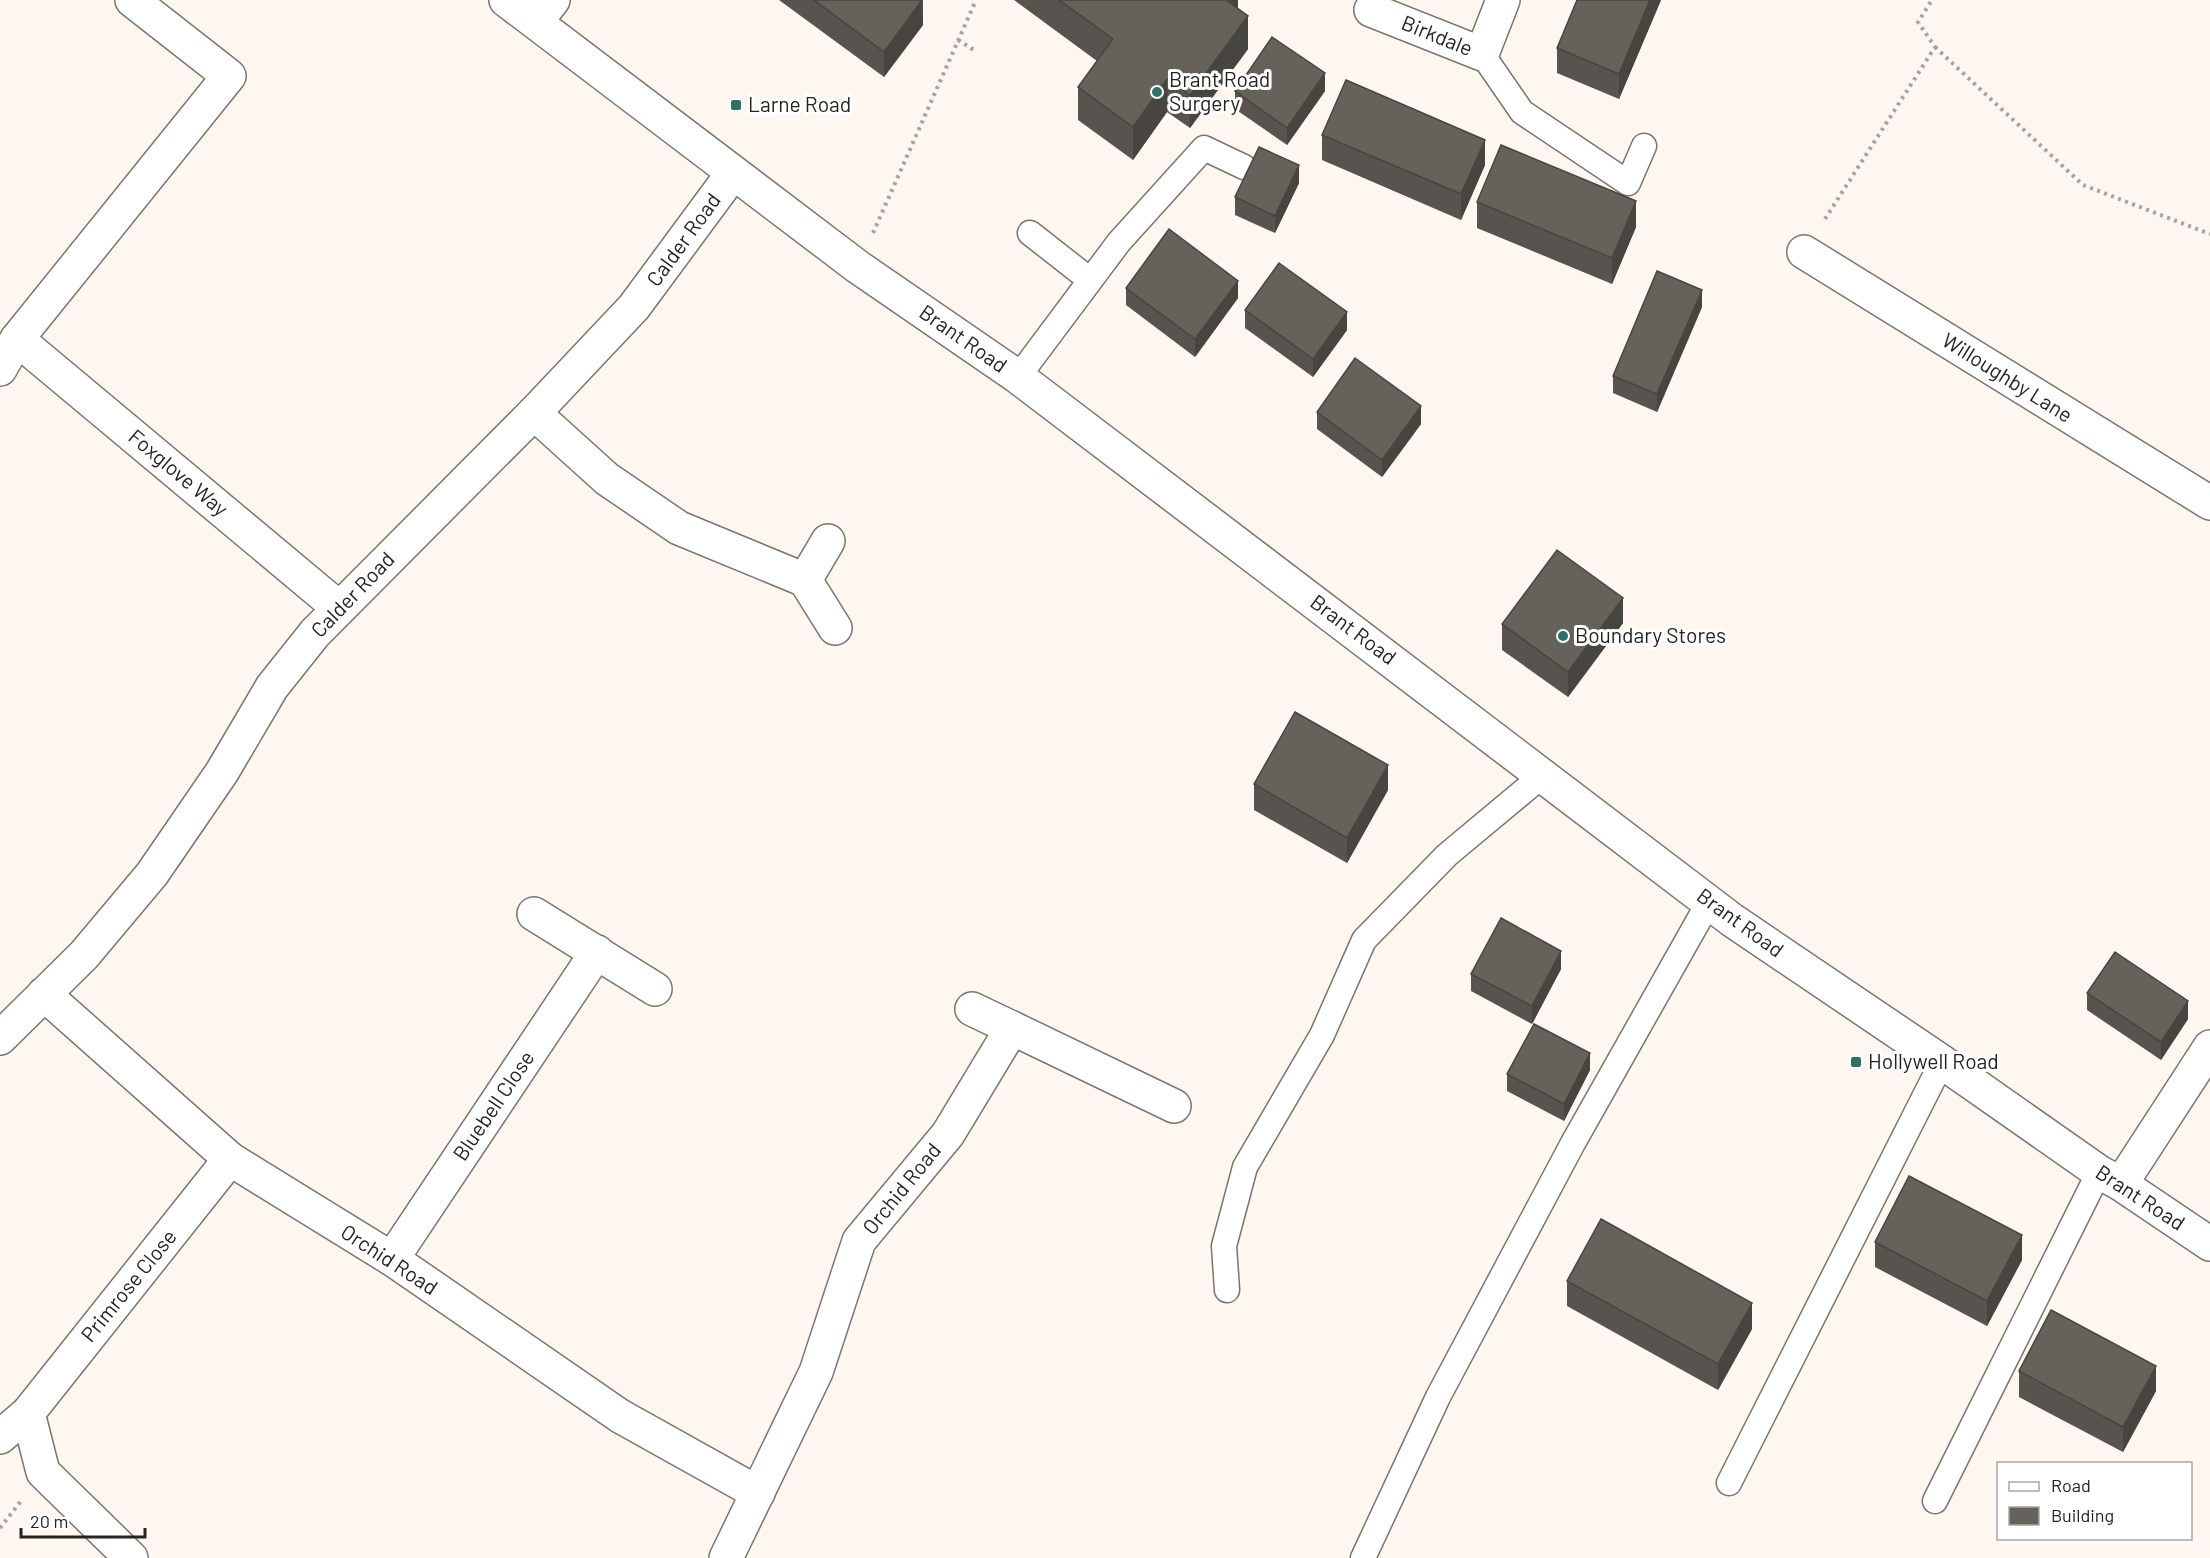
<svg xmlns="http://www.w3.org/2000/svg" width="2210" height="1558" font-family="Barlow,sans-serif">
<rect width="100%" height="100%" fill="#fdf7f0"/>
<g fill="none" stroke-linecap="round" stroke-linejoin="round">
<defs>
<g id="lane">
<polyline points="1482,54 1522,112 1628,183 1644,146"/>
<polyline points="1030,233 1090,280"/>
<polyline points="1018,377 1119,242 1204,148 1244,167"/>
<polyline points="1227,1290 1224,1246 1245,1167 1322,1035 1364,940 1447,855 1543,775"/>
<polyline points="1729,1483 1942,1062"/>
<polyline points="1935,1501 2099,1172"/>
<polyline points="1363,1558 1438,1397 1573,1143 1709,902"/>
</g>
<g id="street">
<polyline points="1371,10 1482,54 1503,0"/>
<polyline points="536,22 553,0"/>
<polyline points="1804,252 2210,503"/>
<polyline points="17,339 339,608"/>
<polyline points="0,369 17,339 229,76 132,0"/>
<polyline points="534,413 607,479 679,528 805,580 835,628"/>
<polyline points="805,580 828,541"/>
<polyline points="534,914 655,989"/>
<polyline points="44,994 230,1159 392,1259 620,1416 758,1493"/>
<polyline points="972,1009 1012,1028"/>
<polyline points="0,1038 84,955 152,874 222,772 272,687 315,633 534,413 634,307 733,173"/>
<polyline points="2121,1184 2210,1047"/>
<polyline points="392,1259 597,952"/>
<polyline points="0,1437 28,1413"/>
<polyline points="131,1558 43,1472 28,1413 230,1159"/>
<polyline points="726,1558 816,1372 859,1241 948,1134 1012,1028 1174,1106"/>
</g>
<polyline id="secondary" points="506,0 858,267 1018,377 1732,920 1942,1062 2099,1172 2121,1184 2210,1244"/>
</defs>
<!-- lane casing -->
<use href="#lane" stroke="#7a756f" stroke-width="27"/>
<!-- street casing -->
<use href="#street" stroke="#7a756f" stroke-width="36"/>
<!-- secondary casing -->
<use href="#secondary" stroke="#7a756f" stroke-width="36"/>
<!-- path -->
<g stroke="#a6a29d" stroke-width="4" stroke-dasharray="3 4.5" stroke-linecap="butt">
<polyline points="958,40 974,50"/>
<polyline points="1935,47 2083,185 2210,234"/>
<polyline points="1825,219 1935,47 1918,22 1932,0"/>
<polyline points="873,233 976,0"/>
<polyline points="0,1528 21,1501"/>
</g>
<!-- lane -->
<use href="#lane" stroke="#fff" stroke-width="24"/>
<!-- street -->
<use href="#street" stroke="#fff" stroke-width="33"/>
<!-- secondary -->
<use href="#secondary" stroke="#fff" stroke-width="33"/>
</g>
<!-- wall -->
<g fill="#57544f">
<polygon points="779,0 923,0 923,25 884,77"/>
<polygon points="1014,0 1238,0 1238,9 1248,49 1190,128 1167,112 1133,160 1078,120 1078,87 1097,61"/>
<polygon points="1661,0 1619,99 1557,73 1557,48"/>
<polygon points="1235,91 1325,91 1287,145 1235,109"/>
<polygon points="1322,135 1485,165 1461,220 1322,160"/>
<polygon points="1299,183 1275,233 1235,215 1235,197"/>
<polygon points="1477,202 1636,227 1612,284 1477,228"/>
<polygon points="1126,288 1238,298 1195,357 1126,305"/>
<polygon points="1702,307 1657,412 1613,393 1613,376"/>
<polygon points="1245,310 1347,330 1313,377 1245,328"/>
<polygon points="1317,412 1421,424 1382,477 1317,429"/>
<polygon points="1623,623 1568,697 1502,650 1502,624"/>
<polygon points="1254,784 1388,790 1347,863 1254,810"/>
<polygon points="1561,969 1532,1024 1471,991 1471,974"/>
<polygon points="2087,993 2188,1019 2161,1060 2087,1010"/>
<polygon points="1590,1070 1564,1121 1507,1091 1507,1074"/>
<polygon points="1875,1242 2022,1260 1987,1326 1875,1267"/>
<polygon points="1567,1281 1752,1329 1718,1390 1567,1306"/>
<polygon points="2019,1371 2156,1391 2123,1452 2019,1397"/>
</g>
<!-- shaded-wall -->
<g fill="#474540">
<polygon points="922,0 923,25 884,77 884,52"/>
<polygon points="1224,0 1238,0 1238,11"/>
<polygon points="1650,0 1661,0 1619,99 1619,74"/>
<polygon points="1248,16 1248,49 1190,128 1190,95"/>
<polygon points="1325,73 1325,91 1287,145 1287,128"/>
<polygon points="1167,79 1167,112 1133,160 1133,127"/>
<polygon points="1485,140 1485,165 1461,220 1461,194"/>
<polygon points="1299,165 1299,183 1275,233 1275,216"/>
<polygon points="1636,201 1636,227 1612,284 1612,258"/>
<polygon points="1238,281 1238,298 1195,357 1195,339"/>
<polygon points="1702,290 1702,307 1657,412 1657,394"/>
<polygon points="1347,312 1347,330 1313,377 1313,359"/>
<polygon points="1421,406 1421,424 1382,477 1382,460"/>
<polygon points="1623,598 1623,623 1568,697 1568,672"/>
<polygon points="1388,765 1388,790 1347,863 1347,838"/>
<polygon points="1561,951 1561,969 1532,1024 1532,1006"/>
<polygon points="2188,1001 2188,1019 2161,1060 2161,1042"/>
<polygon points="1590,1053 1590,1070 1564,1121 1564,1104"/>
<polygon points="2022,1235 2022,1260 1987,1326 1987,1301"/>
<polygon points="1752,1303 1752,1329 1718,1390 1718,1364"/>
<polygon points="2156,1366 2156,1391 2123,1452 2123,1427"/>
</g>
<!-- building -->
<g fill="#65625c" stroke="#474540" stroke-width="1.5">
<polygon points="814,0 922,0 884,52"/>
<polygon points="1059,0 1226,0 1248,16 1190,95 1167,79 1133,127 1078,87 1113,39"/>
<polygon points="1577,0 1650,0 1619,74 1557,48"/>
<polygon points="1272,37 1325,73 1287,128 1235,91"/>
<polygon points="1346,80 1485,140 1461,194 1322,135"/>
<polygon points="1501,145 1636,201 1612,258 1477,202"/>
<polygon points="1259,147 1299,165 1275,216 1235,197"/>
<polygon points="1169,229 1238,281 1195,339 1126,288"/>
<polygon points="1279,263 1347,312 1313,359 1245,310"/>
<polygon points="1657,271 1702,290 1657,394 1613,376"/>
<polygon points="1355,358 1421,406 1382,460 1317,412"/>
<polygon points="1557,550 1623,598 1568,672 1502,624"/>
<polygon points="1295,712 1388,765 1347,838 1254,784"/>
<polygon points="1501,918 1561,951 1532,1006 1471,974"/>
<polygon points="2115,952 2188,1001 2161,1042 2087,993"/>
<polygon points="1534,1024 1590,1053 1564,1104 1507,1074"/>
<polygon points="1909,1176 2022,1235 1987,1301 1875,1242"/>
<polygon points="1601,1219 1752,1303 1718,1364 1567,1281"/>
<polygon points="2051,1310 2156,1366 2123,1427 2019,1371"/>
</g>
<!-- markers -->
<g fill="#2d7266" stroke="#fff" stroke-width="2">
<circle cx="1157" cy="92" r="6"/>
<rect x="730" y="99" width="12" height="12" rx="3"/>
<circle cx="1563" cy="636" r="6"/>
<rect x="1850" y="1056" width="12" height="12" rx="3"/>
</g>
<g text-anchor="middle" stroke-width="6" stroke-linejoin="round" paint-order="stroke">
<!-- street labels -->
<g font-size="21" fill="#262421" stroke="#fff">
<text transform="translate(1437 36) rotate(22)" y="7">Birkdale</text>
<text transform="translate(684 240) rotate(-54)" y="7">Calder Road</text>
<text transform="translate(963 339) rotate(35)" y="7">Brant Road</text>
<text transform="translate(2007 378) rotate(32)" y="7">Willoughby Lane</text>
<text transform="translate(178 473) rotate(40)" y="7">Foxglove Way</text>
<text transform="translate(353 595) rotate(-46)" y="7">Calder Road</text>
<text transform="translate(1353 630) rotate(37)" y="7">Brant Road</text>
<text transform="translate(1740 923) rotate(36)" y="7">Brant Road</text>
<text transform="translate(494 1106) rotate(-56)" y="7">Bluebell Close</text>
<text transform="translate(902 1189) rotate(-51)" y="7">Orchid Road</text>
<text transform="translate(2140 1198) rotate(33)" y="7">Brant Road</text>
<text transform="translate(389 1260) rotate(33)" y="7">Orchid Road</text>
<text transform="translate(129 1286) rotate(-51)" y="7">Primrose Close</text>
</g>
<!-- poi labels -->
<g font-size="21" fill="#262421" stroke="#fff" text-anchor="start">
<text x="1169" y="87">Brant Road<tspan x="1169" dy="24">Surgery</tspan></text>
<text x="748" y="112">Larne Road</text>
<text x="1575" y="643">Boundary Stores</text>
<text x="1868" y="1069">Hollywell Road</text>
</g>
</g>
<!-- legend -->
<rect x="1997" y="1462" width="195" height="78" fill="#ffffff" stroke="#a8a7a6" stroke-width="1.5"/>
<rect x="2009" y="1482" width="30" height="9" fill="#ffffff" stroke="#a8a7a6" stroke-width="1.5"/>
<text x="2051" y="1492" font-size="18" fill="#262421">Road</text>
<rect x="2009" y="1507" width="30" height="18" fill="#65625c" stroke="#a8a7a6" stroke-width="1.5"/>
<text x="2051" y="1522" font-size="18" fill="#262421">Building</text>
<!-- scale -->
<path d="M21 1528v9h124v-9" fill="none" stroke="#262421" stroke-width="3"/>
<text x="30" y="1528" font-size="18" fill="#262421" stroke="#ffffff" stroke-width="4.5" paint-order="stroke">20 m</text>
</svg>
